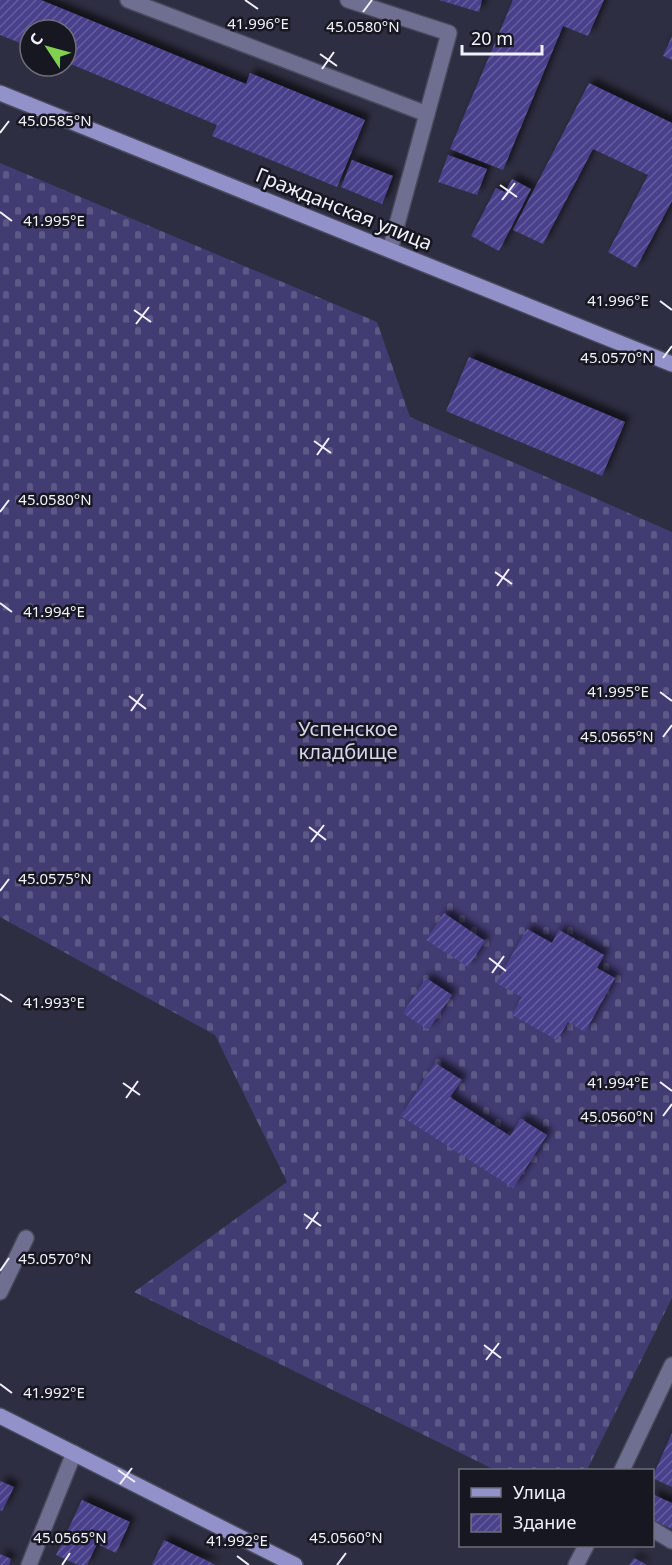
<svg xmlns="http://www.w3.org/2000/svg" width="672" height="1565" font-family="'Noto Sans',sans-serif">
<defs>
<pattern id="cemetery-stones" width="16" height="16" patternUnits="userSpaceOnUse" patternTransform="scale(1.5)"><rect width="16" height="16" fill="#413c72"/><path d="M2 7V4a2 2 0 0 1 4 0v3zM10 15v-3a2 2 0 0 1 4 0v3z" fill="#5d5987"/></pattern>
<pattern id="building-hatch" width="6" height="6" patternUnits="userSpaceOnUse" patternTransform="scale(1.5)"><rect width="6" height="6" fill="#49418c"/><path d="M-1 1l2-2M0 6l6-6M5 7l2-2" fill="none" stroke="#645d9d"/></pattern>
<filter id="shadow"><feDropShadow dx="5.5" dy="-5.5" stdDeviation="3" flood-color="#0009"/></filter>
</defs>
<rect width="100%" height="100%" fill="#2e2e42"/>
<!-- cemetery -->
<polygon fill="url(#cemetery-stones)" points="0,163 377,322 410,417 672,532 672,1298 587,1470 495,1470 134,1292 287,1182 215,1035 0,917"/>
<!-- building -->
<g fill="url(#building-hatch)" filter="url(#shadow)">
<polygon points="0,0 41,0 246,84 250,73 365,120 337,187 212,136 217,125 66,62 66,30 30,30 30,47 0,35"/>
<polygon points="439,0 482,0 479,12"/>
<polygon points="513,0 604,0 588,36 563,26 503,170 450,149"/>
<polygon points="672,36 672,60 663,56"/>
<polygon points="589,83 672,123 672,201 636,268 608,252 648,175 593,149 543,244 513,230"/>
<polygon points="448,155 487,169 477,195 438,182"/>
<polygon points="352,160 393,176 382,204 341,187"/>
<polygon points="512,179 531,189 499,251 471,236 496,188 505,192"/>
<polygon points="469,357 625,422 602,476 446,411"/>
<polygon points="444,913 485,941 468,967 426,940"/>
<polygon points="527,929 552,943 559,930 604,955 597,968 615,978 585,1032 568,1022 557,1040 512,1015 522,997 496,983"/>
<polygon points="426,978 452,995 428,1030 403,1013"/>
<polygon points="435,1063 462,1080 450,1097 510,1136 521,1119 547,1135 513,1188 401,1116"/>
<polygon points="672,1433 672,1487 652,1478"/>
<polygon points="0,1481 14,1487 2,1511 0,1510"/>
<polygon points="652,1494 672,1503 672,1529 652,1520"/>
<polygon points="82,1500 130,1522 116,1553 97,1544 87,1565 78,1565 56,1555"/>
<polygon points="164,1540 216,1565 152,1565"/>
<polygon points="0,1554 11,1559 9,1565 0,1565"/>
<polygon points="634,1558 647,1565 629,1565"/>
</g>
<g fill="none" stroke-linecap="round" stroke-linejoin="round">
<defs>
<g id="service">
<polyline points="128,0 427,114"/>
<polyline points="348,0 449,33 390,250"/>
<polyline points="0,1292 26,1238"/>
<polyline points="652,1529 672,1541"/>
</g>
<g id="minor">
<polyline points="622,1470 672,1365"/>
<polyline points="29,1565 74,1453"/>
<polyline points="576,1565 586,1546"/>
</g>
<g id="secondary">
<polyline points="0,93 672,364"/>
<polyline points="0,1416 295,1565"/>
</g>
</defs>
<!-- service casing -->
<use href="#service" stroke="#49495c" stroke-width="18"/>
<!-- minor casing -->
<use href="#minor" stroke="#49495c" stroke-width="18"/>
<!-- secondary casing -->
<use href="#secondary" stroke="#49495c" stroke-width="18"/>
<!-- service -->
<use href="#service" stroke="#6f6f92" stroke-width="15"/>
<!-- minor -->
<use href="#minor" stroke="#6f6f92" stroke-width="15"/>
<!-- secondary -->
<use href="#secondary" stroke="#9291c9" stroke-width="15"/>
</g>
<!-- ticks -->
<path fill="none" stroke="#f1f1fe" stroke-width="2" d="M245 0 258 9M363 12 372 0M320 54 337 66M322 69 334 52M0 133 9 121M500 185 517 197M502 200 515 183M0 212 12 221M660 301 672 310M134 310 151 322M136 324 149 307M663 358 672 346M314 441 331 453M317 455 329 438M0 512 9 500M495 572 512 584M497 586 509 569M0 603 12 612M660 692 672 701M129 696 146 709M131 711 143 694M663 737 672 725M309 827 326 840M311 842 324 825M0 891 9 879M489 958 506 971M492 973 504 956M0 994 12 1002M660 1082 672 1091M123 1083 140 1095M126 1098 138 1081M663 1116 672 1104M304 1214 321 1226M306 1229 318 1212M0 1271 9 1258M484 1345 501 1358M486 1360 499 1343M0 1384 12 1393M118 1470 135 1482M120 1484 132 1468M237 1556 249 1565M62 1565 70 1553M337 1565 346 1553"/>
<g text-anchor="middle" stroke-width="5" stroke-linejoin="round" paint-order="stroke">
<!-- street labels -->
<g font-size="20" fill="#f1f1fe" stroke="#171721">
<text transform="translate(344 209) rotate(22)" y="7">Гражданская улица</text>
</g>
<!-- park labels -->
<g font-size="20" fill="#d6d6ec" stroke="#171721">
<text x="348" y="736">Успенское<tspan x="348" dy="23">кладбище</tspan></text>
</g>
</g>
<g font-size="15" text-anchor="middle" fill="#f1f1fe" stroke="#171721" stroke-width="5" stroke-linejoin="round" paint-order="stroke">
<text x="258" y="29">41.996°E</text>
<text x="363" y="32">45.0580°N</text>
<text x="55" y="126">45.0585°N</text>
<text x="54" y="226">41.995°E</text>
<text x="618" y="306">41.996°E</text>
<text x="617" y="363">45.0570°N</text>
<text x="55" y="505">45.0580°N</text>
<text x="54" y="617">41.994°E</text>
<text x="618" y="697">41.995°E</text>
<text x="617" y="742">45.0565°N</text>
<text x="55" y="884">45.0575°N</text>
<text x="54" y="1008">41.993°E</text>
<text x="618" y="1088">41.994°E</text>
<text x="617" y="1122">45.0560°N</text>
<text x="55" y="1264">45.0570°N</text>
<text x="54" y="1398">41.992°E</text>
<text x="70" y="1543">45.0565°N</text>
<text x="346" y="1543">45.0560°N</text>
<text x="237" y="1546">41.992°E</text>
</g>
<!-- legend -->
<rect x="459" y="1469" width="195" height="78" fill="#171721" stroke="#6e6e79" stroke-width="1.5"/>
<rect x="471" y="1488" width="30" height="9" fill="#9291c9" stroke="#6e6e79" stroke-width="1.5"/>
<text x="513" y="1499" font-size="18" fill="#f1f1fe">Улица</text>
<rect x="471" y="1514" width="30" height="18" fill="url(#building-hatch)" stroke="#6e6e79" stroke-width="1.5"/>
<text x="513" y="1529" font-size="18" fill="#f1f1fe">Здание</text>
<!-- north arrow -->
<g transform="translate(48 48) rotate(306)"><circle r="28" fill="#171721" stroke="#6e6e79" stroke-width="1.5"/>
<path d="M0-4.5L10 22L0 15L-10 22Z" fill="#82d04f"/>
<text y="-9" font-size="16" font-weight="bold" text-anchor="middle" fill="#f1f1fe">С</text>
</g>
<!-- scale -->
<path d="M462 45v9h80v-9" fill="none" stroke="#f1f1fe" stroke-width="3"/>
<text x="471" y="45" font-size="18" fill="#f1f1fe" stroke="#171721" stroke-width="4.5" paint-order="stroke">20 m</text>
</svg>
